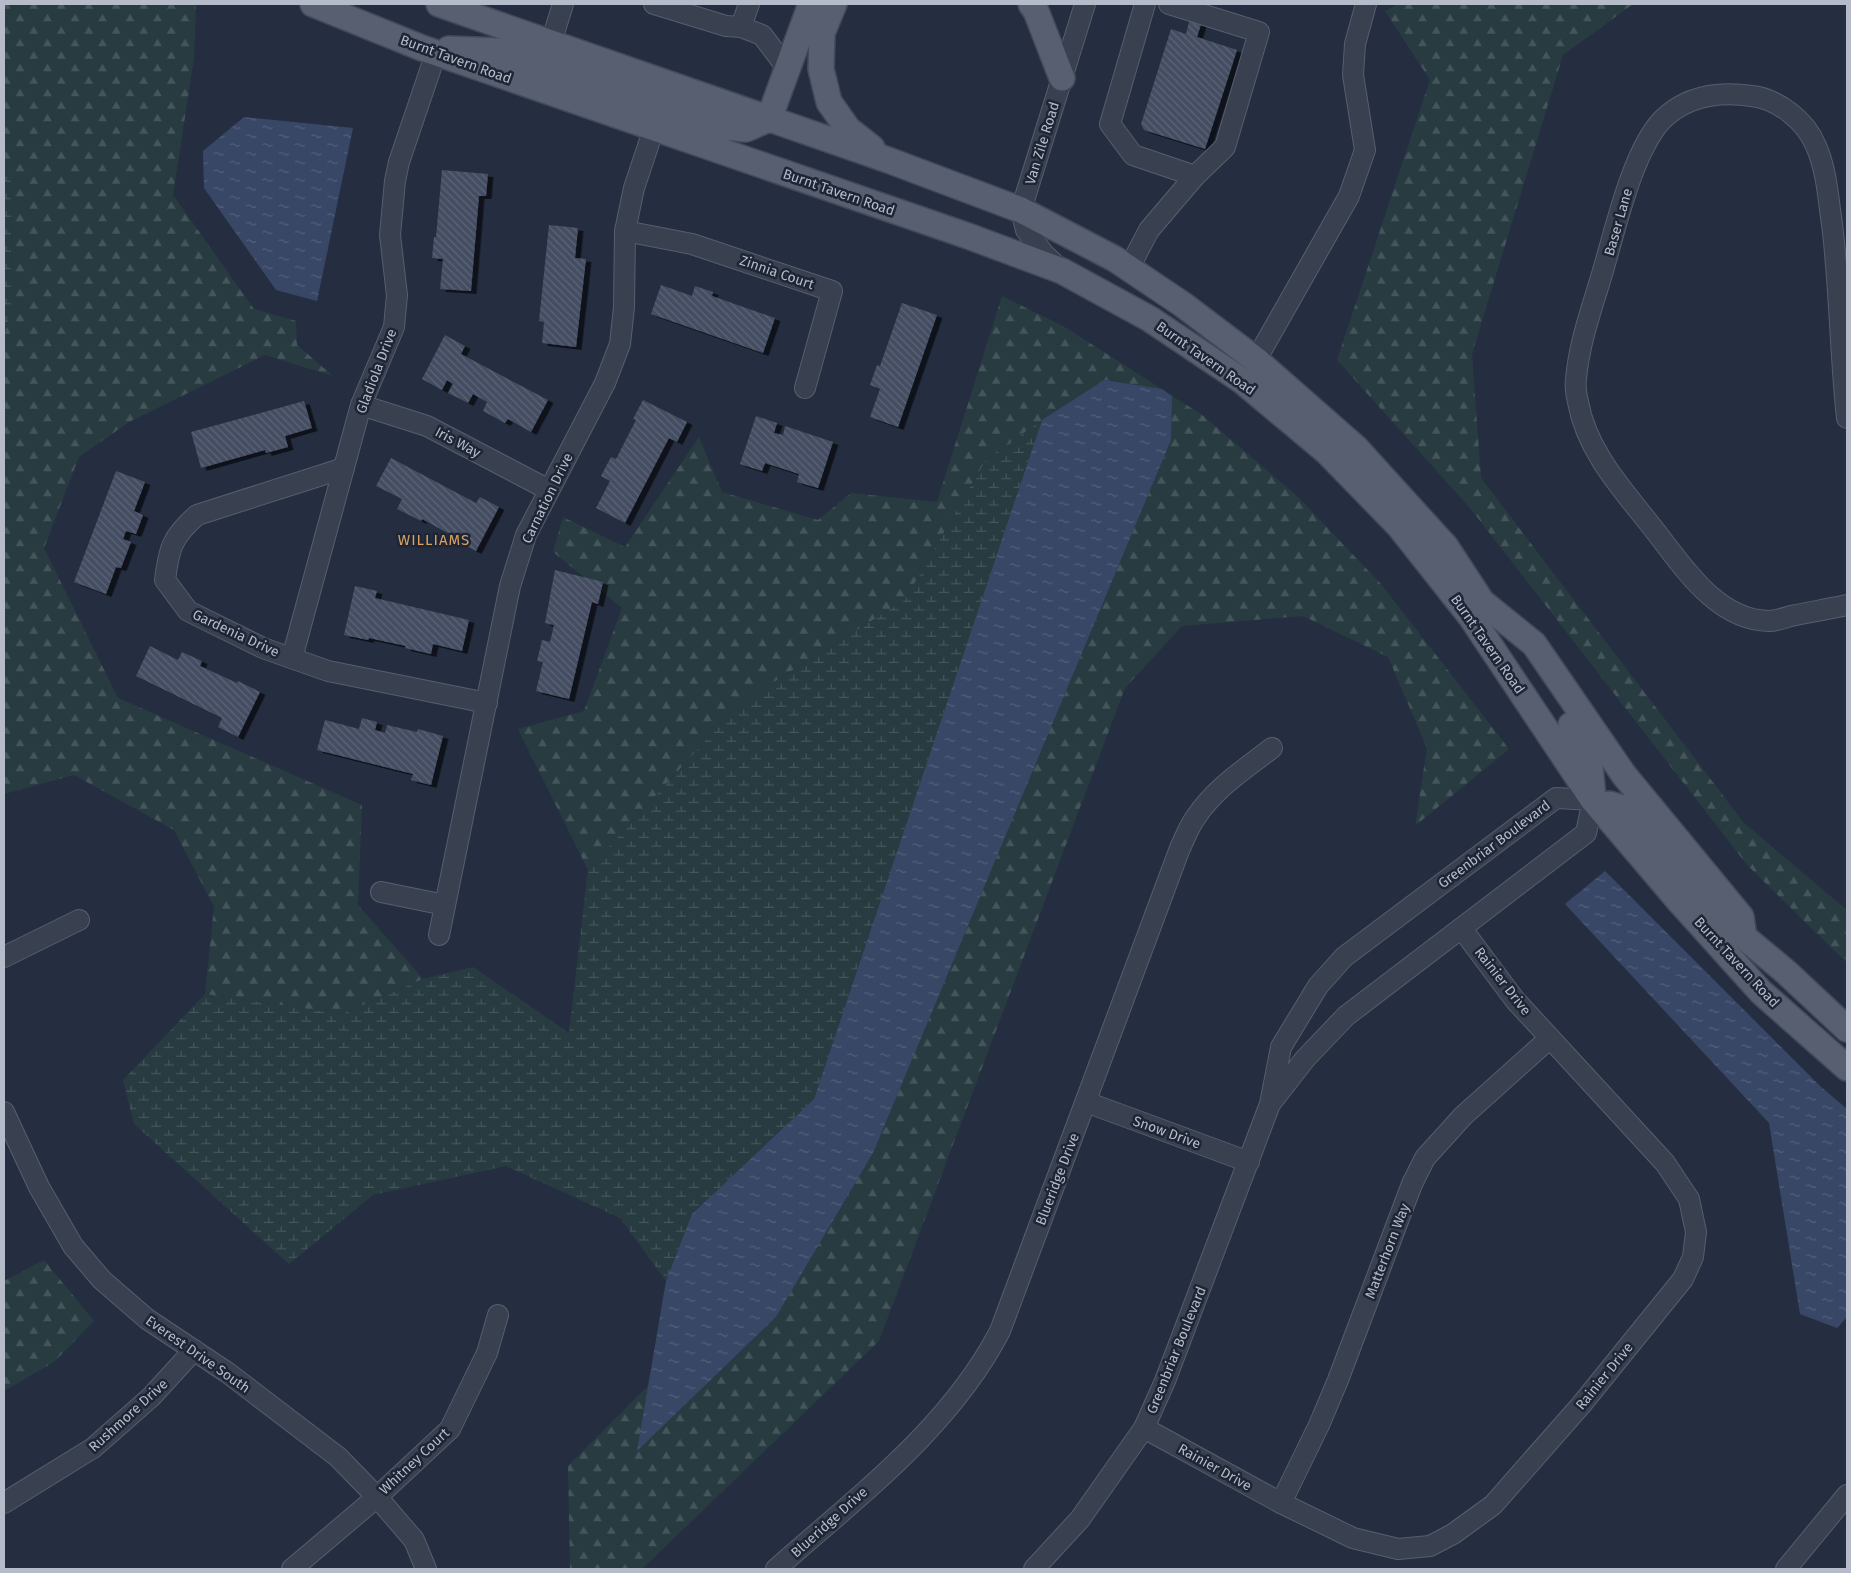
<svg xmlns="http://www.w3.org/2000/svg" width="1851" height="1573" font-family="'Fira Sans',sans-serif">
<defs>
<pattern id="forest-firs" width="22" height="20" patternUnits="userSpaceOnUse" patternTransform="scale(1.25)"><rect width="22" height="20" fill="#273b41"/><path d="M5 1l3.5 6h-7zM16 11l3.5 6h-7z" fill="#44555b"/></pattern>
<pattern id="wetland-marsh" width="20" height="14" patternUnits="userSpaceOnUse" patternTransform="scale(1.25)"><rect width="20" height="14" fill="#273b41"/><path d="M1 5h8M5 5V1M11 12h8M15 12V8" fill="none" stroke="#44555b"/></pattern>
<pattern id="water-ripples" width="26" height="14" patternUnits="userSpaceOnUse" patternTransform="scale(1.25)"><rect width="26" height="14" fill="#394767"/><path d="M2 4q2-2 4 0t4 0M15 11q2-2 4 0t4 0" fill="none" stroke="#53607b"/></pattern>
<pattern id="building-back-hatch" width="6" height="6" patternUnits="userSpaceOnUse" patternTransform="scale(1.25)"><rect width="6" height="6" fill="#444d62"/><path d="M-1 5l2 2M0 0l6 6M5-1l2 2" fill="none" stroke="#5d6577"/></pattern>
<filter id="shadow"><feDropShadow dx="5.5" dy="3" stdDeviation="0" flood-color="#0009"/></filter>
</defs>
<rect width="100%" height="100%" fill="#252e40"/>
<!-- forest -->
<g fill="url(#forest-firs)">
<polygon points="4,4 196,4 194,58 173,195 254,309 296,321 297,345 333,376 265,355 129,422 79,457 44,548 118,698 362,805 358,905 423,979 342,1014 205,994 214,907 174,830 74,775 4,794 4,336 12,308 11,182 4,175"/>
<polygon points="1398,4 1633,4 1563,55 1472,354 1481,478 1744,823 1847,910 1847,963 1748,866 1470,508 1337,360 1430,80 1385,11"/>
<polygon points="1002,296 1063,326 1162,389 1104,380 1042,420 986,460 905,600 740,703 588,870 518,729 584,711 622,608 553,552 563,517 625,547 699,437 722,492 818,520 851,493 937,502"/>
<polygon points="1172,396 1201,414 1296,495 1381,584 1509,749 1415,826 1427,748 1388,657 1303,616 1182,626 1125,688 879,1341 642,1569 570,1569 568,1466 649,1385 638,1450 776,1317 873,1153 1171,440"/>
<polygon points="44,1260 94,1321 54,1362 4,1391 4,1281"/>
</g>
<!-- wetland -->
<g fill="url(#wetland-marsh)">
<polygon points="4,175 11,181 12,308 4,336"/>
<polygon points="1042,420 814,1099 692,1214 666,1281 620,1218 506,1166 373,1195 289,1264 134,1124 123,1080 205,994 342,1014 423,979 473,967 569,1033 588,870 740,703 905,600 986,460"/>
</g>
<!-- water -->
<g fill="url(#water-ripples)">
<polygon points="244,117 353,128 317,301 276,290 204,188 203,151"/>
<polygon points="1104,380 1162,389 1172,396 1171,440 873,1153 776,1317 637,1451 666,1281 692,1214 814,1099 1042,420"/>
<polygon points="1605,871 1820,1086 1847,1109 1847,1317 1837,1328 1800,1314 1769,1123 1565,904"/>
</g>
<!-- building -->
<g fill="url(#building-back-hatch)" filter="url(#shadow)">
<polygon points="1190,18 1202,21 1197,37 1237,50 1205,149 1144,130 1141,124 1171,29 1186,34"/>
<polygon points="442,170 488,174 486,196 479,196 471,291 440,289 443,259 432,258 434,237 436,237"/>
<polygon points="549,225 578,228 575,258 586,259 576,347 542,343 544,322 539,321"/>
<polygon points="661,285 692,296 695,286 713,292 712,296 775,318 763,353 651,314"/>
<polygon points="902,303 937,315 898,427 870,417 880,389 870,385 877,365 880,366"/>
<polygon points="445,335 465,346 461,354 548,400 531,432 508,419 505,423 483,411 487,402 473,394 468,403 448,393 453,384 447,380 442,390 422,379"/>
<polygon points="643,400 687,422 677,442 669,438 625,523 596,508 610,481 601,476 611,457 616,459 636,420 633,419"/>
<polygon points="304,401 312,428 285,436 288,447 266,453 265,450 201,468 191,432"/>
<polygon points="756,416 777,423 774,433 783,435 785,426 833,442 818,488 797,482 799,474 765,463 762,471 740,464"/>
<polygon points="391,458 476,503 480,497 499,507 476,551 454,540 455,537 422,519 421,521 397,509 402,499 376,486"/>
<polygon points="116,471 145,482 134,511 143,515 136,534 126,531 123,539 131,542 121,568 116,567 106,594 74,582"/>
<polygon points="555,570 603,582 598,604 592,602 569,699 536,691 543,662 537,661 542,640 550,642 554,625 545,623"/>
<polygon points="355,586 377,591 375,598 469,620 462,651 433,644 431,654 405,648 406,646 369,638 368,640 344,635"/>
<polygon points="150,646 178,660 182,652 202,661 200,666 237,683 238,681 260,692 238,737 218,727 222,718 136,676"/>
<polygon points="362,718 377,722 375,730 385,733 387,725 417,732 418,729 443,736 431,785 411,780 413,774 317,750 325,720 359,729"/>
</g>
<g fill="none" stroke-linecap="round" stroke-linejoin="round">
<defs>
<g id="minor">
<polyline points="654,4 726,26 741,27 762,35 787,68"/>
<polyline points="1169,4 1259,32 1225,147 1195,176"/>
<polyline points="741,27 749,4"/>
<polyline points="551,43 563,4"/>
<polyline points="625,231 692,244 832,291 805,388"/>
<polyline points="1129,268 1149,230 1195,176 1133,155 1110,124 1145,4"/>
<polyline points="1061,270 1044,254 1026,230 1021,210 1085,4"/>
<polyline points="1256,360 1349,196 1365,150 1353,75 1355,44 1366,4"/>
<polyline points="361,405 427,426 549,490"/>
<path d="M1847 418C1840 354 1840 289 1832 224 1828 198 1827 171 1816 146 1806 121 1778 99 1752 96 1719 91 1686 96 1662 120 1632 152 1615 231 1602 274 1592 308 1579 343 1576 379 1575 386 1576 394 1578 402 1587 453 1625 492 1656 532 1684 568 1717 620 1769 621 1776 621 1784 618 1791 616 1810 612 1829 609 1847 605"/>
<path d="M344 468 197 515C172 537 169 548 165 580L188 611 263 648 328 671 487 703"/>
<polyline points="292,658 361,405 394,327 397,295 390,235 395,181 399,162 436,53"/>
<polyline points="381,892 445,905"/>
<polyline points="439,935 510,586 526,535 605,383 620,344 624,307 625,231 634,188 654,128"/>
<polyline points="4,957 79,920"/>
<polyline points="1086,1102 1249,1162"/>
<polyline points="4,1112 39,1187 73,1246 102,1280 147,1319 228,1373 338,1457 377,1497 414,1540 426,1569"/>
<polyline points="1144,1428 1281,1503 1353,1538 1398,1549 1430,1546 1453,1534 1493,1505 1581,1405 1683,1279 1693,1257 1696,1232 1689,1199 1665,1163 1515,1000 1462,929"/>
<polyline points="4,1503 93,1448 151,1397 194,1350"/>
<polyline points="1281,1503 1319,1425 1338,1380 1412,1184 1425,1158 1463,1116 1550,1038"/>
<polyline points="292,1569 377,1497 450,1429 487,1353 498,1315"/>
<path d="M776 1569C857 1497 949 1429 1000 1331L1180 848C1185 838 1189 826 1196 817 1215 788 1245 769 1272 748"/>
<polyline points="1034,1569 1080,1519 1144,1428 1165,1381 1270,1104 1281,1047 1318,986 1344,957 1556,798 1593,800 1586,833 1346,1016 1305,1059 1270,1104"/>
<polyline points="1786,1569 1847,1495"/>
</g>
<g id="major">
<polyline points="313,4 422,48 968,236 1062,271 1150,319 1241,380 1327,452 1399,526 1471,617 1593,800 1679,901 1761,992 1847,1068"/>
<polyline points="439,4 888,160 1021,210 1115,259 1182,304 1256,360 1356,448 1446,547 1482,602 1534,644 1624,775 1741,917 1744,937 1786,972 1847,1029"/>
<polyline points="834,4 822,33 821,69 829,102 848,129 872,148"/>
<polyline points="1031,4 1036,11 1062,78"/>
<polyline points="449,49 501,51 723,127 746,129 769,119 811,4"/>
<polyline points="1571,725 1589,755 1593,797"/>
<polyline points="1609,804 1623,808 1727,928 1744,937"/>
</g>
</defs>
<!-- minor casing -->
<use href="#minor" stroke="#575e6d" stroke-width="22"/>
<!-- major casing -->
<use href="#major" stroke="#434959" stroke-width="28"/>
<!-- minor -->
<use href="#minor" stroke="#394050" stroke-width="20"/>
<!-- major -->
<use href="#major" stroke="#575f70" stroke-width="25"/>
</g>
<g text-anchor="middle" stroke-width="5" stroke-linejoin="round" paint-order="stroke">
<!-- street labels -->
<g font-size="14" fill="#b6bbca" stroke="#1e2535">
<text transform="translate(456 59) rotate(20)" y="5">Burnt Tavern Road</text>
<text transform="translate(1042 143) rotate(-73)" y="5">Van Zile Road</text>
<text transform="translate(839 192) rotate(19)" y="5">Burnt Tavern Road</text>
<text transform="translate(1618 222) rotate(-74)" y="5">Baser Lane</text>
<text transform="translate(777 272) rotate(19)" y="5">Zinnia Court</text>
<text transform="translate(1206 358) rotate(35)" y="5">Burnt Tavern Road</text>
<text transform="translate(376 371) rotate(-69)" y="5">Gladiola Drive</text>
<text transform="translate(458 442) rotate(28)" y="5">Iris Way</text>
<text transform="translate(547 498) rotate(-64)" y="5">Carnation Drive</text>
<text transform="translate(236 633) rotate(25)" y="5">Gardenia Drive</text>
<text transform="translate(1488 644) rotate(55)" y="5">Burnt Tavern Road</text>
<text transform="translate(1494 844) rotate(-37)" y="5">Greenbriar Boulevard</text>
<text transform="translate(1737 962) rotate(47)" y="5">Burnt Tavern Road</text>
<text transform="translate(1503 981) rotate(52)" y="5">Rainier Drive</text>
<text transform="translate(1167 1132) rotate(20)" y="5">Snow Drive</text>
<text transform="translate(1057 1179) rotate(-69)" y="5">Blueridge Drive</text>
<text transform="translate(1387 1251) rotate(-69)" y="5">Matterhorn Way</text>
<text transform="translate(1176 1350) rotate(-68)" y="5">Greenbriar Boulevard</text>
<text transform="translate(198 1354) rotate(35)" y="5">Everest Drive South</text>
<text transform="translate(1604 1376) rotate(-51)" y="5">Rainier Drive</text>
<text transform="translate(128 1415) rotate(-42)" y="5">Rushmore Drive</text>
<text transform="translate(414 1461) rotate(-43)" y="5">Whitney Court</text>
<text transform="translate(1215 1467) rotate(29)" y="5">Rainier Drive</text>
<text transform="translate(829 1522) rotate(-42)" y="5">Blueridge Drive</text>
</g>
<!-- neighbourhood labels -->
<g font-size="15" letter-spacing="1" fill="#d7a264" stroke="#1e2535">
<text x="434" y="545">WILLIAMS</text>
</g>
</g>
<!-- border -->
<rect width="1851" height="1573" fill="none" stroke="#b6bbca" stroke-width="10"/>
</svg>
